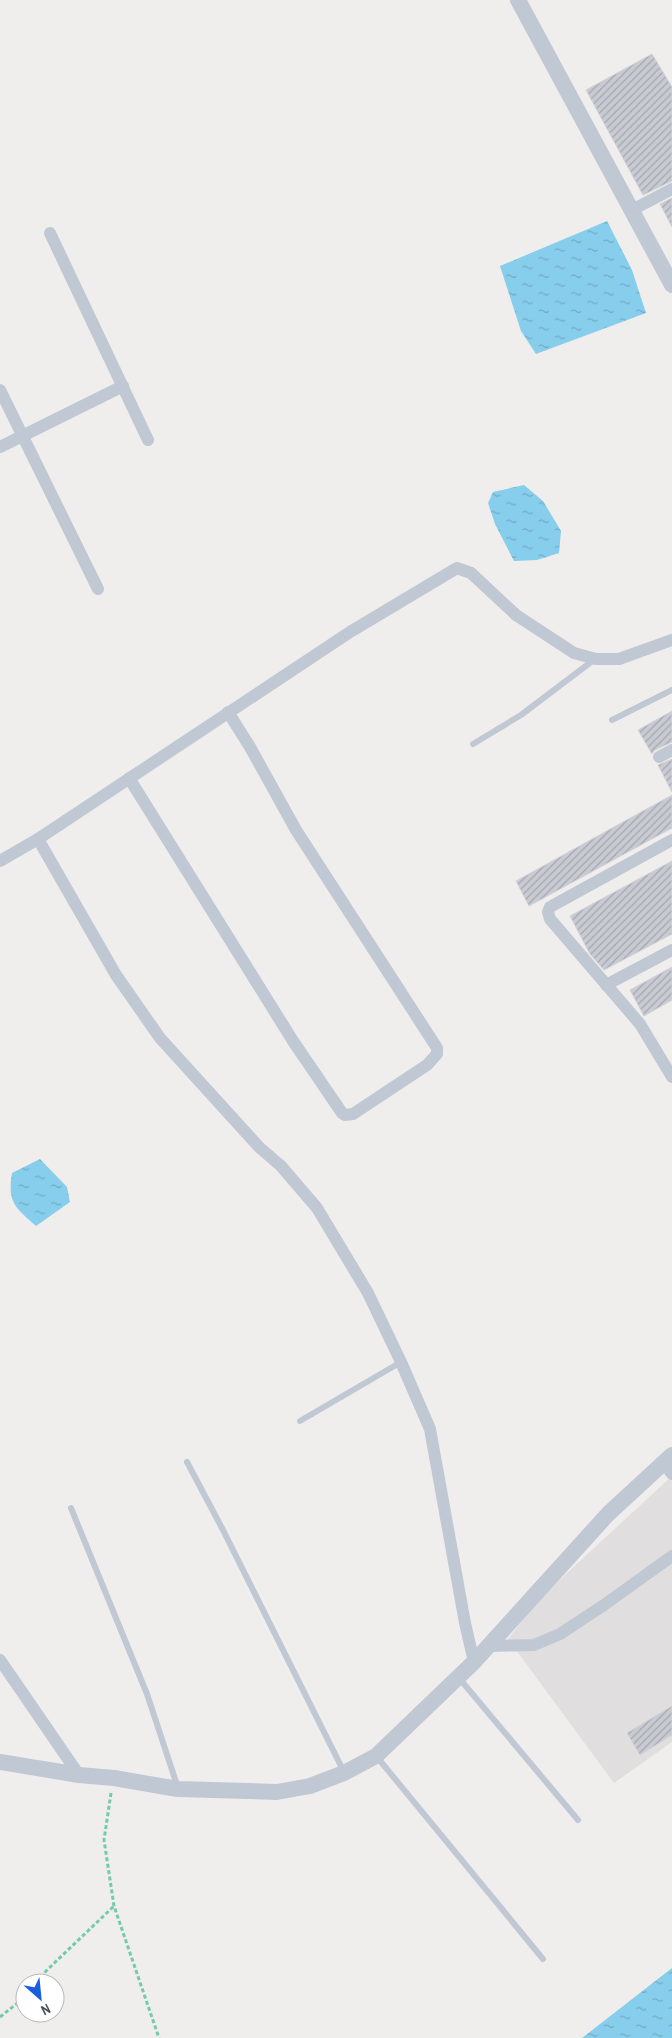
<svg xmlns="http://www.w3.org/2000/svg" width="672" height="2038" font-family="'Archivo Narrow',sans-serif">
<defs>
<pattern id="water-ripples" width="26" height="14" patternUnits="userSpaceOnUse" patternTransform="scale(1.25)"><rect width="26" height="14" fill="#87ceec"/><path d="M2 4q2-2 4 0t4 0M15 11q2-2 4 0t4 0" fill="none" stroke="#70aac2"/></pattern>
<pattern id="building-hatch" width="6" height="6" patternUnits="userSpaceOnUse" patternTransform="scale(1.25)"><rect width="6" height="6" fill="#c9cbd3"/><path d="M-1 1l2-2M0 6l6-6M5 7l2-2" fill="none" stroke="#a5a7ae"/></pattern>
</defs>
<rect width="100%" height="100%" fill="#f0eded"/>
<!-- education -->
<polygon fill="#e1dedf" points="672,1476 672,1742 614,1783 508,1639 540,1598"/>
<!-- water -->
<g fill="url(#water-ripples)">
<polygon points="607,221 632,270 646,313 536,354 521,331 500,266"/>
<polygon points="524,485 543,501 561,531 559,553 537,560 514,561 495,524 488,503 493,492"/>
<path d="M40 1159 67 1187 70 1202 36 1226C16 1208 7 1203 12 1173Z"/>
<polygon points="672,1967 672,2038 582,2038 672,1968"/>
</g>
<!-- building -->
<g fill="url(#building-hatch)" stroke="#d1d2d9">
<polygon points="652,54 672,87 672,181 643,195 586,90"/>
<polygon points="672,198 672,227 660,204"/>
<polygon points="672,711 672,742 655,750 652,754 638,730"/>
<polygon points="672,759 672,792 658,765"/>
<polygon points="672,795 672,828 529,906 516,881"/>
<polygon points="672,861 672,934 604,970 590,954 570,916"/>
<polygon points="672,967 672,1000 644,1016 630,990"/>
<polygon points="672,1706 672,1735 640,1755 627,1733"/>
</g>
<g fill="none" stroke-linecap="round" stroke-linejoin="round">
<!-- path -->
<g stroke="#72cca7" stroke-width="3" stroke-dasharray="4 2.5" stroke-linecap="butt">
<polyline points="111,1793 104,1840 114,1906 159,2038"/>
<polyline points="37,1983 46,1971 114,1906"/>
<polyline points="0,2017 25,1997"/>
</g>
<!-- service -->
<g stroke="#c0c8d3" stroke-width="6">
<polyline points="612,720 672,690"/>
<polyline points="473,744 521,715 595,659"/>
<polyline points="300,1421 401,1362"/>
<polyline points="187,1462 223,1530 344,1772"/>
<polyline points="71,1508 147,1694 178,1788"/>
<polyline points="459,1678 578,1820"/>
<polyline points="377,1757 543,1959"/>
</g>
<!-- minor -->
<g stroke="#c0c8d3" stroke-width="12">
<polyline points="632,210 672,189"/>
<polyline points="50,233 148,440"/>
<polyline points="0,390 98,589"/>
<polyline points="0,447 123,386"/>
<polyline points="659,757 672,750"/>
<polyline points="129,778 293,1041 342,1113 345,1115 353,1114 427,1065 437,1054 437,1048 296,830 250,747 228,712"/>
<polyline points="38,839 116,975 160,1038 259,1147 281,1166 317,1208 368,1293 401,1362 430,1429 465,1623 474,1662"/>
<polyline points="672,840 550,907 548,912 550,919 640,1024 672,1077"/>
<polyline points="0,861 38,839 350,632 457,568 471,573 516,615 574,653 596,659 619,659 672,640"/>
<polyline points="606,985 672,950"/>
<polyline points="664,1463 672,1474"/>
<polyline points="488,1646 534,1645 560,1634 604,1605 672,1556"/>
<polyline points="0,1660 79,1775"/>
</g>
<!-- tertiary -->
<g stroke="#c0c8d3" stroke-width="16">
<polyline points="518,0 672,285"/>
<polyline points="0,1762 79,1775 114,1778 178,1789 277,1792 310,1786 344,1773 376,1756 474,1662 608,1514 672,1455"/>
</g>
</g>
<!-- north arrow -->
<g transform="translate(40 1998) rotate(153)"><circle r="24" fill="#ffffff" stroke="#b5b9bd"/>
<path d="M0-4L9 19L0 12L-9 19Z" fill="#185edf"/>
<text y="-8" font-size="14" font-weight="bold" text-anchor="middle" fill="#454f5a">N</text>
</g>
</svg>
